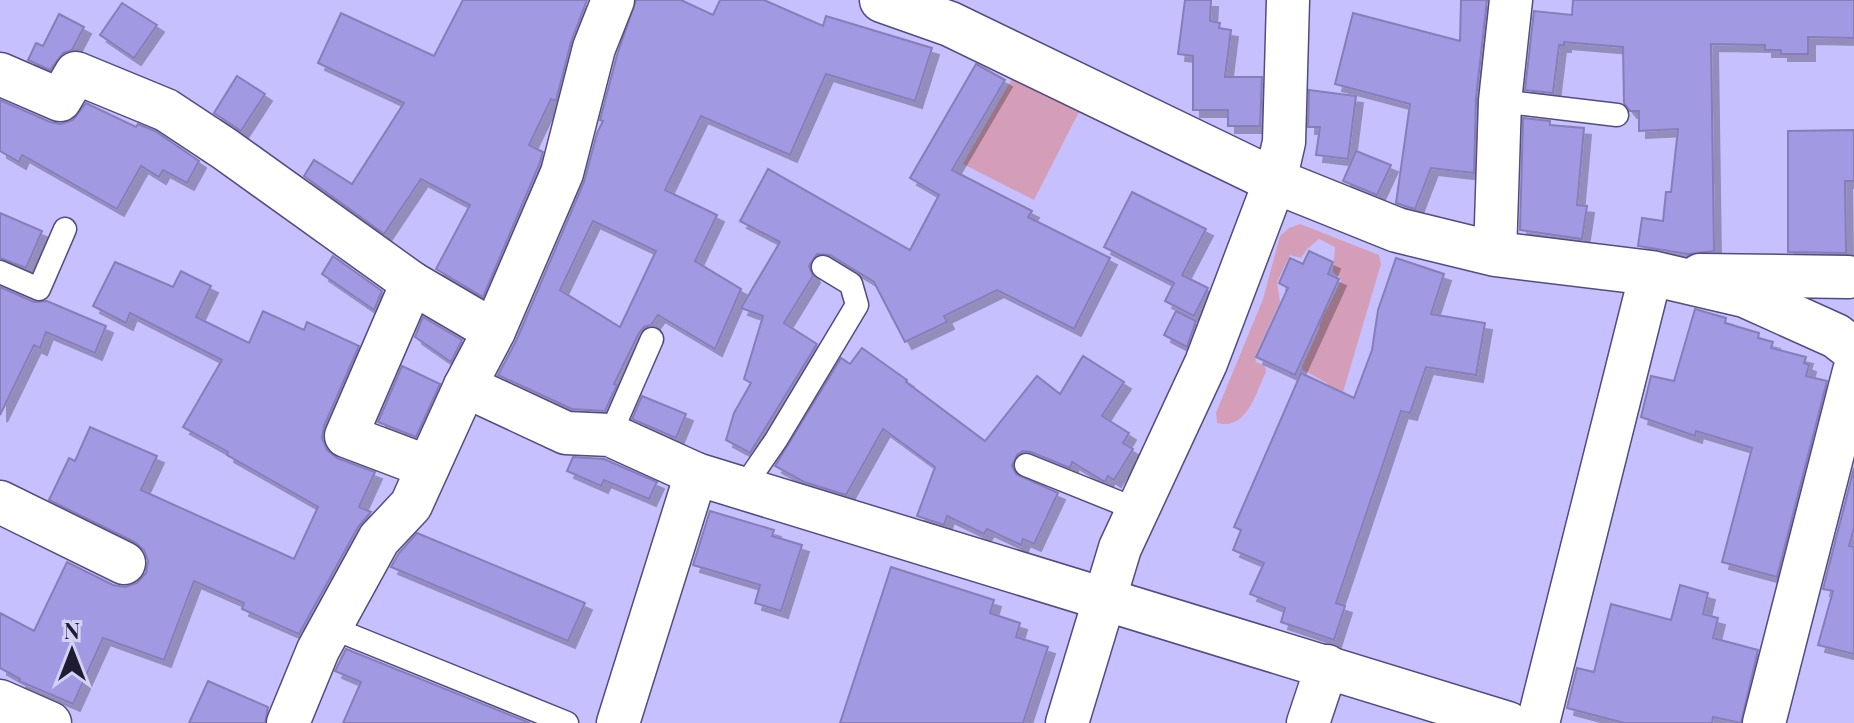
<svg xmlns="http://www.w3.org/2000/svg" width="1854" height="723" font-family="'Playfair Display',serif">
<defs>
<filter id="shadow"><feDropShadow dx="7" dy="7" stdDeviation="0" flood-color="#0004"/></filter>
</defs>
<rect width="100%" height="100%" fill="#c7c0ff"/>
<!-- green -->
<g fill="#d59eb8">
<polygon points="1013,77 1080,110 1034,200 963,164"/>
<path d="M1300 224 1379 255 1381 264 1330 436 1329 387 1327 383 1303 370 1302 367 1320 327 1317 321 1319 309 1328 307 1341 281 1340 278 1333 272 1335 247 1319 239 1307 249 1301 258 1290 255 1277 282 1280 302 1255 356 1256 362 1265 366 1266 372C1255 394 1247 431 1217 423L1216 413 1263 299 1280 236 1289 228Z"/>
</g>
<!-- building -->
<g fill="#a299e3" stroke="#857eb8" stroke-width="2" fill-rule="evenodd" filter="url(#shadow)">
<polygon points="463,0 587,0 571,42 556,101 551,99 529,145 543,152 539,165 483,297 436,269 470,205 421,179 384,234 304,176 314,160 352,184 404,103 318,63 341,13 434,56"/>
<path d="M636 0H681L713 15 720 0H764L823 26 826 16 932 48 915 101 826 74 790 155 701 116 665 190 717 215 695 261 741 289 715 349 658 315 651 325 644 327 639 333 614 384 617 385 605 411 572 409 498 375 516 341 584 182 597 133 603 121 600 120 617 55ZM593 221 656 251 620 327 560 290Z"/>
<polygon points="1185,0 1211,0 1210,21 1220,23 1219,28 1231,30 1225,77 1262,77 1260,126 1228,126 1228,110 1193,110 1193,56 1178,54"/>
<polygon points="1461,0 1487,0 1476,98 1474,173 1431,168 1415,209 1405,206 1396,203 1410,104 1335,84 1353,13 1460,41"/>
<polygon points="1573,0 1854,0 1854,38 1808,37 1808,54 1781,54 1781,50 1765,50 1765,45 1711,44 1714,251 1688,254 1638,246 1642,218 1663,221 1666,192 1671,192 1678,129 1639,131 1639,111 1630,111 1624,103 1623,47 1564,42 1564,45 1559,45 1553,93 1525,90 1534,11 1572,15"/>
<polygon points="122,3 157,25 134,58 100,35"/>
<polygon points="59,14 84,27 72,50 63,53 50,70 28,60 36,43 43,46"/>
<polygon points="976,64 1005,80 952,170 1032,211 1028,217 1110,258 1074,329 997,290 944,316 947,322 905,342 874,282 830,255 817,254 809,266 813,276 784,323 817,344 750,453 726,440 734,413 751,383 744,379 763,316 741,308 780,242 740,221 768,169 910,250 939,195 910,178"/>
<polygon points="237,76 265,94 241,131 214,113"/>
<polygon points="1309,90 1356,96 1348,159 1316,155 1320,127 1308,127"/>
<polygon points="0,100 50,122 61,124 73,120 86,103 136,127 138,124 155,131 199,161 187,183 163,170 159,177 141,166 117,209 22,155 19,162 0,151"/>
<polygon points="1523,118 1550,121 1550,125 1584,128 1577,205 1587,206 1582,239 1520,230"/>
<polygon points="1854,130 1854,181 1845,181 1846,253 1788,252 1788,131"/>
<polygon points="1356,151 1391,165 1377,195 1343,181"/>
<polygon points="1132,192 1206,229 1182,275 1208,288 1194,316 1165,301 1174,283 1104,247"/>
<polygon points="0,213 42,231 26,268 0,258"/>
<polygon points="1309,251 1333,262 1328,274 1339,279 1295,375 1256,357 1288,288 1279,283 1290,258 1303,264"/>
<polygon points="333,256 382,291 374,310 322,274"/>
<polygon points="1396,258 1444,274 1431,314 1485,323 1476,375 1426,367 1410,413 1401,411 1336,603 1345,606 1334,640 1281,622 1285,608 1250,594 1264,563 1233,550 1241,530 1234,527 1301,373 1354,398 1372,350 1378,310"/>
<polygon points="115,262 173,287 181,271 211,286 196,317 249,343 263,311 304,330 307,322 359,346 324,426 322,438 327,450 337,458 375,472 359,507 371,512 358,527 299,634 242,609 244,603 194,581 164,660 103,638 73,704 19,681 20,679 0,668 0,613 34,631 67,562 113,585 125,587 137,583 146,573 148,561 144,550 135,542 49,500 69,458 75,461 90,427 157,456 141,490 294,559 318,507 227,455 228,452 183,427 222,360 130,313 126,323 93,306"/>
<polygon points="0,287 34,302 47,301 106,326 95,353 46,332 40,348 34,345 0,415"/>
<polygon points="1695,309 1726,318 1725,323 1759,333 1758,338 1773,342 1771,348 1806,357 1804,363 1809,365 1806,376 1827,381 1777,577 1722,562 1752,448 1696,431 1695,436 1641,417 1651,376 1674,381"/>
<polygon points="1176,311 1196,321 1187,347 1164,335"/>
<polygon points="423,317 462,340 451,362 415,337"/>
<polygon points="862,348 907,380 906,382 985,441 1037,376 1060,394 1083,356 1124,382 1102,416 1129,433 1123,443 1133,449 1114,480 1108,476 1105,482 1072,462 1070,468 1031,452 1023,451 1017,455 1012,466 1016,474 1058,493 1034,544 1023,539 1021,545 987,529 984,534 947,516 944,525 917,516 935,467 883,429 846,495 804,482 775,466 841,358 850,364"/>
<polygon points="402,366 440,384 416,437 378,422"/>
<polygon points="642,396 686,414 676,438 632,419"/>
<polygon points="573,457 604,459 657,482 649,499 604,480 601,486 567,471"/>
<polygon points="1854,468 1854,528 1849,546 1854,547 1854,654 1818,645 1833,591 1823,589"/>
<polygon points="710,511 774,530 772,536 802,545 781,611 755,603 760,585 693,565"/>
<polygon points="417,533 585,603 568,641 391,567 399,553"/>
<polygon points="891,567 994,600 990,613 1020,623 1016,637 1048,647 1023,723 840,723"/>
<polygon points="1680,585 1708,593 1703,614 1718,618 1713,638 1758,650 1741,723 1713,717 1712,723 1624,723 1567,708 1577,668 1594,672 1611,604 1671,620"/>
<polygon points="346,649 530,723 343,723 361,682 335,671"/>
<polygon points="208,681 268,707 265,723 189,723"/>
</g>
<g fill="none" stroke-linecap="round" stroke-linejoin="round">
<defs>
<g id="service">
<polyline points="1500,101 1617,115"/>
<polyline points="0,272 39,289 65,229"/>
<polyline points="610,435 652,339"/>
<polyline points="1026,465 1138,510"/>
<polyline points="743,488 776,440 857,305 851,284 823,267"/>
<polyline points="330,627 567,723"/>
</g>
<g id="minor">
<polyline points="0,74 60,100 76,73 166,110 225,149 412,283 494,331"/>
<polyline points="1495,254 1500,101 1511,0"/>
<polyline points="1700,275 1848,277"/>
<polyline points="412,283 346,436 428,467"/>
<polyline points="465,386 566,433 610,435 696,474"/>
<polyline points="0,502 124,563"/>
<polyline points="0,701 50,723"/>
<polyline points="288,723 318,650 379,539 411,505 465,386 494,331 562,173 594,48 613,0"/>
<polyline points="618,723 696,474 1508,723"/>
<polyline points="1067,723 1120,548 1206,363 1275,181 1284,142 1288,0"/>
<polyline points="1308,723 1327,666"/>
<polyline points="1538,723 1651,273"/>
<polyline points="1764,723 1854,371"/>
</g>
<polyline id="tertiary" points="882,0 950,24 1275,181 1397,230 1495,254 1651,273 1745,295 1836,336 1854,350"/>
</defs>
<!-- service casing -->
<use href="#service" stroke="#534b81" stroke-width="25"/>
<!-- minor casing -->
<use href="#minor" stroke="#534b81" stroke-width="45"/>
<!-- tertiary casing -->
<use href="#tertiary" stroke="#534b81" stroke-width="47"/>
<!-- service -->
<use href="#service" stroke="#fff" stroke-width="22"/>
<!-- minor -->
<use href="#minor" stroke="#fff" stroke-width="42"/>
<!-- tertiary -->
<use href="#tertiary" stroke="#fff" stroke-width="44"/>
</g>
<!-- north arrow -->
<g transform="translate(72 651)" stroke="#d4d1f7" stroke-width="6" paint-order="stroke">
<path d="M0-6L14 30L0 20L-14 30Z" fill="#1e1b32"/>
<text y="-12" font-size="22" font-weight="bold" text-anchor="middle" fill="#1e1b32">N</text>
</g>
</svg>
